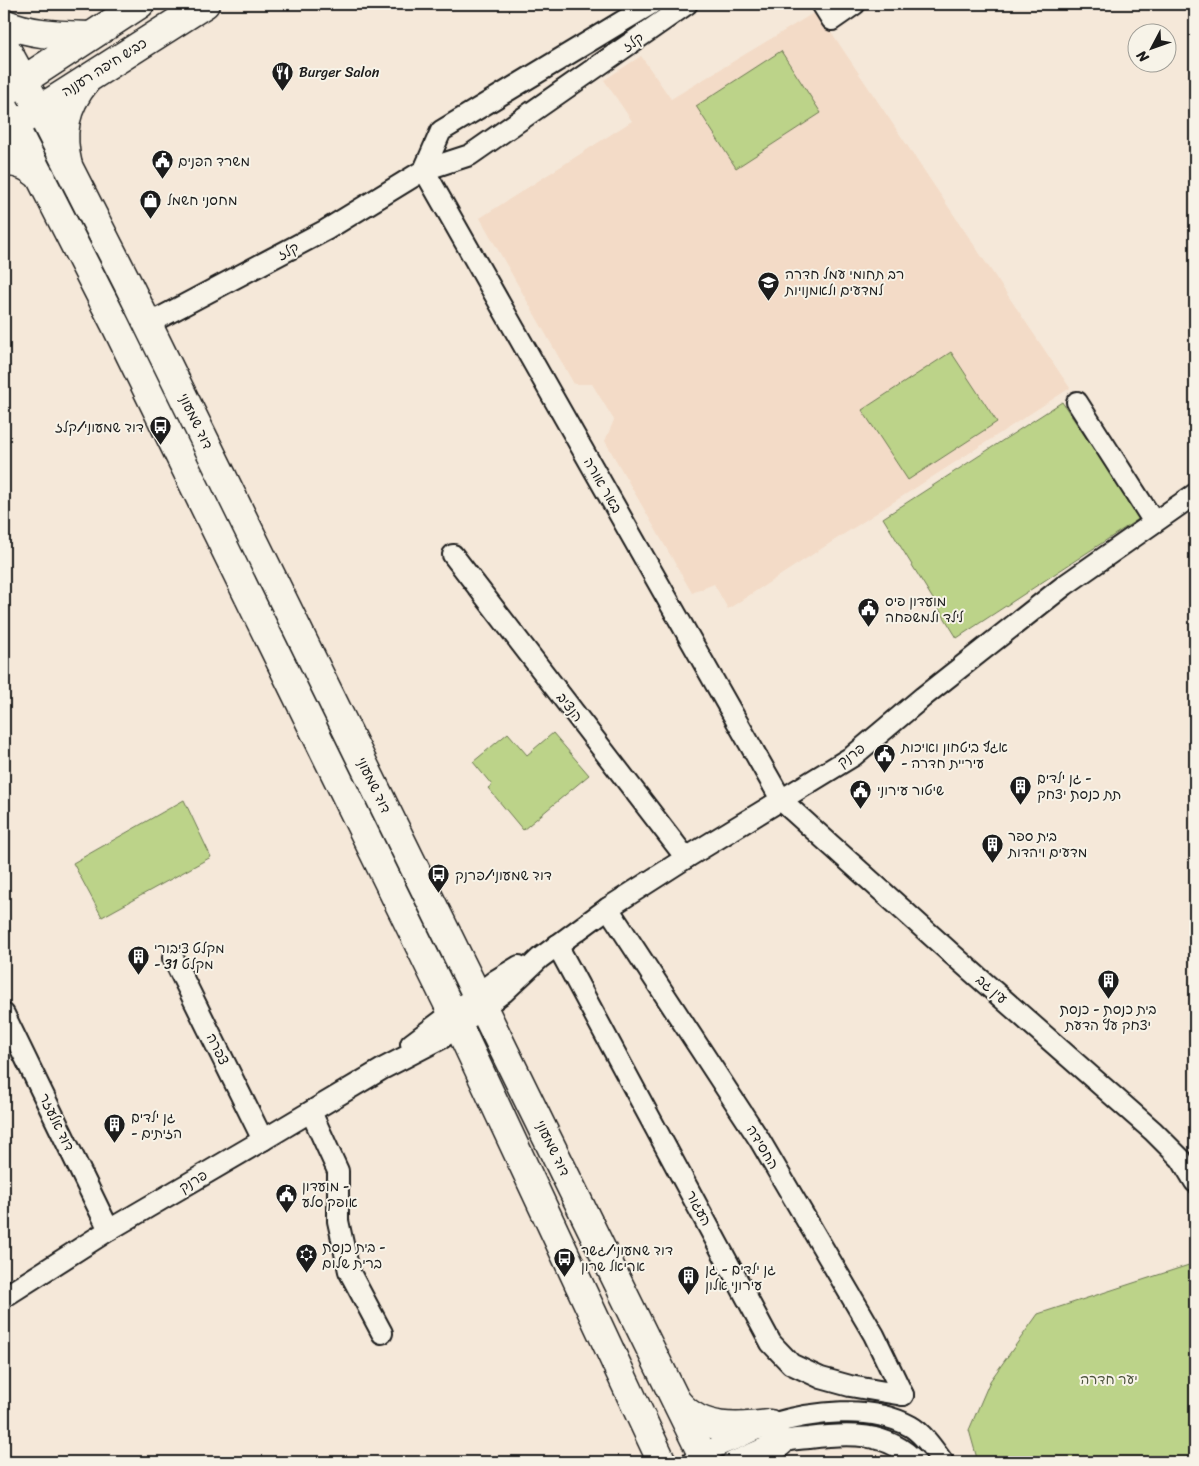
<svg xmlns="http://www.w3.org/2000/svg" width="1199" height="1466" font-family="Sriracha,'Playpen Sans Hebrew',sans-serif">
<rect width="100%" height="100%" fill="#f5e8d9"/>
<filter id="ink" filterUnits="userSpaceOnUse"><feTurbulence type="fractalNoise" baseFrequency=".02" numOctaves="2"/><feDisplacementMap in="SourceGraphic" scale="10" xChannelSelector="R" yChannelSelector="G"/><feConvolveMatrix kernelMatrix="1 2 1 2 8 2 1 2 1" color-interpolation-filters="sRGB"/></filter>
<g filter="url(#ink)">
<!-- built -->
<polygon fill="#f3dbc7" points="817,11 1070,388 728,609 714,584 692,593 605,441 614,420 592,384 574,384 480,218 632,121 604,80 641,56 671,99"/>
<!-- green -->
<g fill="#bcd389" stroke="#6c7852">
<polygon points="781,51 821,113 736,168 696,106"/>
<polygon points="951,352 997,422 908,480 862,410"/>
<polygon points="1062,402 1140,518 957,638 883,518"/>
<polygon points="508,733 527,755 553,733 589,775 523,830 488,788 492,785 473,762"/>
<polygon points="184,800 211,857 102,917 73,863"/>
<polygon points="1195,1263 1195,1462 978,1462 969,1430 990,1381 1038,1314"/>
</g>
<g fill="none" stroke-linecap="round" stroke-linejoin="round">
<defs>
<g id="street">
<polyline points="822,4 832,20 855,4"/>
<polyline points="424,170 782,801 953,955 1153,1131 1181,1159 1195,1182"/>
<polyline points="424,170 441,131 651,4"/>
<polyline points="148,324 326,230 424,170 470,155 687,4"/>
<polyline points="1077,402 1154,522"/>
<polyline points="453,555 686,858"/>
<polyline points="608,908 759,1139 874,1335 903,1395"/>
<polyline points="557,945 771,1343 791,1364 821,1378 850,1386 903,1395"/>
<polyline points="173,958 263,1140"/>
<polyline points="4,1014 109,1230"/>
<polyline points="411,1044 496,980 519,966"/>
<polyline points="311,1112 338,1171 338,1221 349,1271 382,1333"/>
<polyline points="4,1297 109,1230 263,1140 384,1068 442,1038 504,992 540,958 608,908 686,858 853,756 923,697 1065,585 1195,494"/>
<path d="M692 1462C705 1451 720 1445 736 1439 747 1434 759 1427 771 1424 812 1412 871 1404 910 1426 923 1433 934 1450 943 1462"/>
<path d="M732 1462C748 1456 763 1448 778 1443 788 1439 799 1439 809 1438 847 1433 888 1431 916 1462"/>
</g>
<g id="secondary">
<polyline points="4,45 39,109 128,284 706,1462"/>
<polyline points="4,106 115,324 452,1012 662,1462"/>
<path d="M678 1403C701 1431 738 1428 770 1424"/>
<polyline points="757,1462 780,1442"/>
</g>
<g id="highway">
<path d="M4 23C32 35 60 35 90 36"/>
<polyline points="4,93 140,4"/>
<polyline points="4,132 205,4"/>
<path d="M4 162C20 161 30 168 42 178"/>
<path d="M68 166C60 133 64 108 86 81"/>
</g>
</defs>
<!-- street casing -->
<use href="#street" stroke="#1c1c1c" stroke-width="24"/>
<!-- secondary casing -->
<use href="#secondary" stroke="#1c1c1c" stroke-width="31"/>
<!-- highway casing -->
<use href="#highway" stroke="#1c1c1c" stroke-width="31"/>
<!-- street -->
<use href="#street" stroke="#f7f3e8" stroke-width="20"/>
<!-- secondary -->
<use href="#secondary" stroke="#f7f3e8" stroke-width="28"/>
<!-- highway -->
<use href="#highway" stroke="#f7f3e8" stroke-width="28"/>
</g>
</g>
<!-- icons -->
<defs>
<symbol id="restaurant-pin" viewBox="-11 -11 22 30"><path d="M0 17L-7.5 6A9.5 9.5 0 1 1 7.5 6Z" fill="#1c1c1c" stroke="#f7f3e8"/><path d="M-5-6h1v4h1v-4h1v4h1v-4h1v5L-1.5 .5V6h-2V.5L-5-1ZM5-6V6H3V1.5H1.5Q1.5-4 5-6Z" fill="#fff"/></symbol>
<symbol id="civic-pin" viewBox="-11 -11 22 30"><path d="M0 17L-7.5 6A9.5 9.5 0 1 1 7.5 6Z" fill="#1c1c1c" stroke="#f7f3e8"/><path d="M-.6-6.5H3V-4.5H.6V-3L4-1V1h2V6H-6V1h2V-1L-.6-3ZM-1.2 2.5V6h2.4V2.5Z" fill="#fff"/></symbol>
<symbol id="shop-pin" viewBox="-11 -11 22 30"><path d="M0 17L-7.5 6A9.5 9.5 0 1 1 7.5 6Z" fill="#1c1c1c" stroke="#f7f3e8"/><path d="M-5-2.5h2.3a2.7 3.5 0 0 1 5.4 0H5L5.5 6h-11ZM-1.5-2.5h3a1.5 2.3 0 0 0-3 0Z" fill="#fff"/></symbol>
<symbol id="school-pin" viewBox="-11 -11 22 30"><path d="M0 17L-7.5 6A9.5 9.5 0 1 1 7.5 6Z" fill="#1c1c1c" stroke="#f7f3e8"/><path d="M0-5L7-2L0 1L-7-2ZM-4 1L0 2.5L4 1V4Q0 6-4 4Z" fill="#fff"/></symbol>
<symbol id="bus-pin" viewBox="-11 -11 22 30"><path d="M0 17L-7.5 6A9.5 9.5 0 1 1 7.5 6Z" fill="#1c1c1c" stroke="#f7f3e8"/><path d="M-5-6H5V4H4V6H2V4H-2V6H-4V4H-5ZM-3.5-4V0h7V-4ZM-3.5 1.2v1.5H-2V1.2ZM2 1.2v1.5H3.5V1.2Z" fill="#fff"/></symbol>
<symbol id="building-pin" viewBox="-11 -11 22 30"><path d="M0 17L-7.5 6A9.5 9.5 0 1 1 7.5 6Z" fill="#1c1c1c" stroke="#f7f3e8"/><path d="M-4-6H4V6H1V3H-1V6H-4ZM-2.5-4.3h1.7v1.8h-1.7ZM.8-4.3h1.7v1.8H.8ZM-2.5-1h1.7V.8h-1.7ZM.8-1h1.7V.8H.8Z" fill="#fff"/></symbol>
<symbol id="synagogue-pin" viewBox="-11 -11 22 30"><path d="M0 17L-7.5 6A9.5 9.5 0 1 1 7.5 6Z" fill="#1c1c1c" stroke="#f7f3e8"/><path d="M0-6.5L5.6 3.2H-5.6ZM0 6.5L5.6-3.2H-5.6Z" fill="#fff"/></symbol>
</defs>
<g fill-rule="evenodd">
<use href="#restaurant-pin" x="270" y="60" width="25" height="34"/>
<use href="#civic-pin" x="150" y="148" width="25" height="34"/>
<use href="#shop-pin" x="138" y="188" width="25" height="34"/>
<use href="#school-pin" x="756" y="270" width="25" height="34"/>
<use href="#bus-pin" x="148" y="414" width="25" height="34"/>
<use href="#civic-pin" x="856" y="596" width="25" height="34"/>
<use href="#civic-pin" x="872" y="742" width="25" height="34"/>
<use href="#building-pin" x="1008" y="774" width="25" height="34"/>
<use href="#civic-pin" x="848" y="778" width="25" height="34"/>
<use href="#building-pin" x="980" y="832" width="25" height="34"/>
<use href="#bus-pin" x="426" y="862" width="25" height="34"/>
<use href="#building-pin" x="126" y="944" width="25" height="34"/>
<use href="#building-pin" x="1096" y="968" width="25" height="34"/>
<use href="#building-pin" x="102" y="1112" width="25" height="34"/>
<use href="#civic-pin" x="274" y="1182" width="25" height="34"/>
<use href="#synagogue-pin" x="294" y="1242" width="25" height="34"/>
<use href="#bus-pin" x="552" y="1246" width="25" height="34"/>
<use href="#building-pin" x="676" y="1264" width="25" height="34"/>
</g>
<g text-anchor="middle" stroke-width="4" stroke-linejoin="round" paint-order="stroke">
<!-- street labels -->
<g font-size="14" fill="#1c1c1c" stroke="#f7f3e8">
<text transform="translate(633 42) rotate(-35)" y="5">קלז</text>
<text transform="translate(104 67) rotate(-32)" y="5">כביש חיפה רעננה</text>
<text transform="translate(288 251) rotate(-28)" y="5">קלז</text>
<text transform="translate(196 421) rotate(64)" y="5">דוד שמעוני</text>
<text transform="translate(603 485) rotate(60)" y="5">באר אורה</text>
<text transform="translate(570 707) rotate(52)" y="5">הנציב</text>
<text transform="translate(851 755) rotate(-36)" y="5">פרנק</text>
<text transform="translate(374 785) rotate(64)" y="5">דוד שמעוני</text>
<text transform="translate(992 989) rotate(41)" y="5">עין גב</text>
<text transform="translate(218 1049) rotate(64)" y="5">צפרה</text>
<text transform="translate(57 1122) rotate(64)" y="5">דוד אלעזר</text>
<text transform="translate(763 1147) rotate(59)" y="5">החסידה</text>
<text transform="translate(553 1148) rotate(64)" y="5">דוד שמעוני</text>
<text transform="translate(193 1181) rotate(-31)" y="5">פרנק</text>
<text transform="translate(699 1208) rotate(62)" y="5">העגור</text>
</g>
<!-- poi labels -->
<g font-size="14" fill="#1c1c1c" stroke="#f7f3e8" text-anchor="start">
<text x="299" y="77">Burger Salon</text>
<text x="178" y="166">משרד הפנים</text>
<text x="167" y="205">מחסני חשמל</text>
<text x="785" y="279">רב תחומי עמל חדרה<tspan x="785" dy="16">למדעים ולאמנויות</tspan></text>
<text x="144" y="432" text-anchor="end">דוד שמעוני/קלז</text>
<text x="885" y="606">מועדון פיס<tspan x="885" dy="16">לילד ולמשפחה</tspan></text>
<text x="901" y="752">אגף ביטחון ואיכות<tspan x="901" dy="16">- עיריית חדרה</tspan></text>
<text x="1037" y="783">גן ילדים -<tspan x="1037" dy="16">תת כנסת יצחק</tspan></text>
<text x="877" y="795">שיטור עירוני</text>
<text x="1008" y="841">בית ספר<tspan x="1008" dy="16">מדעים ויהדות</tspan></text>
<text x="455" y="880">דוד שמעוני/פרנק</text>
<text x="154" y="953">מקלט ציבורי<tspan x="154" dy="16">- מקלט 31</tspan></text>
<text x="1108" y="1014" text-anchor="middle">בית כנסת - כנסת<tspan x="1108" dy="16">יצחק עץ הדעת</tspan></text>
<text x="131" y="1122">גן ילדים<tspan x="131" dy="16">- הזיתים</tspan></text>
<text x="302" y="1191">מועדון -<tspan x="302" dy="16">אופק סלע</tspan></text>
<text x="322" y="1252">בית כנסת -<tspan x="322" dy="16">ברית שלום</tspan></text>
<text x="581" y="1255">דוד שמעוני/גשר<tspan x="581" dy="16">אריאל שרון</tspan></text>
<text x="705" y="1274">גן ילדים - גן<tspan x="705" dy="16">עירוני אלון</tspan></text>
</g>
<!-- park labels -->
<g font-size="14" fill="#4c533d" stroke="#f7f3e8">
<text x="1109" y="1384">יער חדרה</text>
</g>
</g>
<!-- margin -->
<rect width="1199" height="1466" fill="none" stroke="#f7f3e8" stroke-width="20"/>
<rect x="10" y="10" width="1179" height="1446" fill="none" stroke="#1c1c1c" stroke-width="2" filter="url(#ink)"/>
<!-- north arrow -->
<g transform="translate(1152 48) rotate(229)"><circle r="24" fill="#f7f3e8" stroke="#9f9d96"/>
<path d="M0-4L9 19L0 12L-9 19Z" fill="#1c1c1c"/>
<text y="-8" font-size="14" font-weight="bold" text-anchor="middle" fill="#1c1c1c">N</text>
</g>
</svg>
